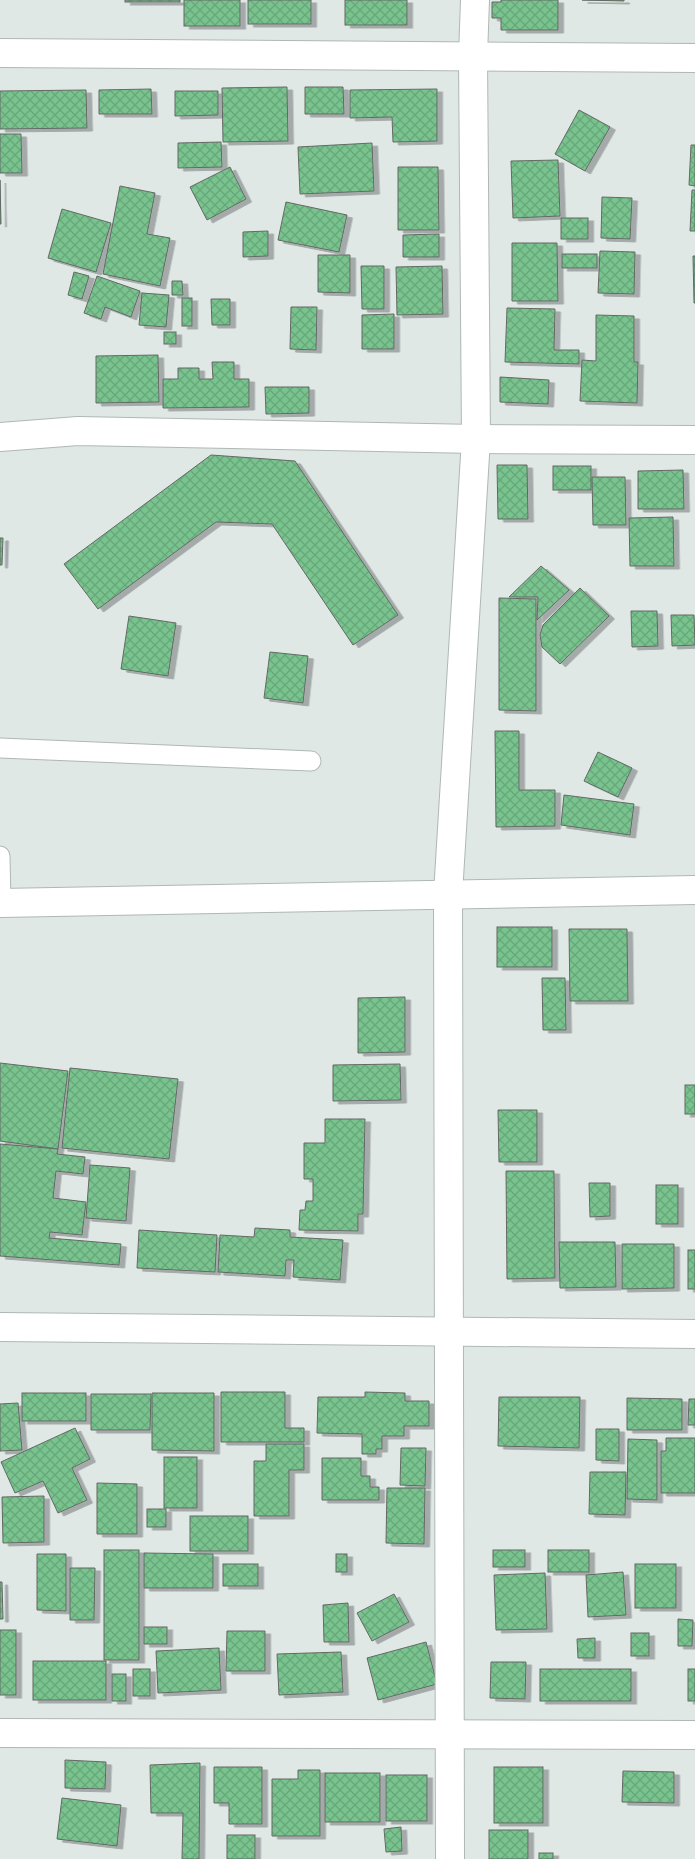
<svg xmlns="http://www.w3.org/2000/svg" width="695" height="1859" font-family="Figtree,sans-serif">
<defs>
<pattern id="building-cross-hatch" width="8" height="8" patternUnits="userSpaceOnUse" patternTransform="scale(1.25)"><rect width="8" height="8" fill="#78c38e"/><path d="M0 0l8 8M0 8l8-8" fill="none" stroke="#67a77a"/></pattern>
<filter id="shadow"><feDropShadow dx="5.5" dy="3" stdDeviation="0" flood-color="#0004"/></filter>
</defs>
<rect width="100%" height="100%" fill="#e0e8e6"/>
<!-- building -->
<g fill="url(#building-cross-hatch)" stroke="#636964" filter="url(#shadow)">
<rect x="125" y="0" width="55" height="2"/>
<rect x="184" y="0" width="56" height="26"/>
<rect x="248" y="0" width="63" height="24"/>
<rect x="345" y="0" width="62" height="25"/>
<polygon points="501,0 558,0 558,30 501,30 501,18 492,18 492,2 501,2"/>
<polygon points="582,0 624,0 624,1"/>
<polygon points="287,87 288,141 223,142 222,88"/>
<polygon points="305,87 343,87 344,114 305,114"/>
<polygon points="151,89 152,114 99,114 99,90"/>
<polygon points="437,89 437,141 393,142 392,117 350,118 350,90"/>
<polygon points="86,90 87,128 0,129 0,91"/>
<polygon points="175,91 218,91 218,115 175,116"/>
<polygon points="579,110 610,127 585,171 555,154"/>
<polygon points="0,134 21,134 22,173 0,173"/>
<polygon points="221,142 222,167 178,168 178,143"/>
<polygon points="372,143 374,191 300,194 298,147"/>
<polygon points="691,145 695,145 695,186 689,185"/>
<polygon points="558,160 560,216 513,218 511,161"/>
<polygon points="230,167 246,199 207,220 190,187"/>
<polygon points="398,167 438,167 439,230 398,230"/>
<polygon points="0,180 1,224 0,224"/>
<polygon points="120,186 155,193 147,234 170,238 160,286 103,274"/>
<polygon points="692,190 695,190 695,231 690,231"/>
<polygon points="602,197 632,198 630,239 601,238"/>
<polygon points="286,202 347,215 339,252 278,240"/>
<polygon points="62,209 111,223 96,272 48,258"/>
<rect x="561" y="218" width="27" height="21"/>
<polygon points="268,231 268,256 243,257 243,232"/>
<polygon points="439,234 439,257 403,257 403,235"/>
<polygon points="512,243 557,243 558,301 512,301"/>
<polygon points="600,251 635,252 634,294 598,293"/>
<rect x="562" y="254" width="35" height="14"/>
<polygon points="318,255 350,255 350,293 318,292"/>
<polygon points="693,256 695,256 695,303 694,303"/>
<polygon points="361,266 384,266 384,309 362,309"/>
<polygon points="442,266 443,314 397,315 396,267"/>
<polygon points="74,272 89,276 82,299 68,295"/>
<polygon points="97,276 140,291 131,317 105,307 101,319 84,313"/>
<polygon points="172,281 182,281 183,295 172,295"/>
<polygon points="142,293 169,295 166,327 139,325"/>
<rect x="182" y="298" width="10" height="28"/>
<polygon points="211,299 230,299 230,325 212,325"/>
<polygon points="291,307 317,307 316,350 290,349"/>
<polygon points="507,308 555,309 554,350 579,350 579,364 505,362"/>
<polygon points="394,314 394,349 362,349 362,315"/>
<polygon points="596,315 634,316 634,362 638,362 637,403 580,401 582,360 596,361"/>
<rect x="164" y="332" width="12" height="12"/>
<polygon points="158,355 159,402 96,403 96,356"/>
<polygon points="212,362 234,362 234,379 249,379 249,407 163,408 163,379 178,379 178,368 199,368 199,379 213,379"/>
<polygon points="500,377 549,380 548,404 500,402"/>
<polygon points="265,387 309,387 309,413 266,414"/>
<polygon points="211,455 295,461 398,615 353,645 272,524 216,522 98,609 64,564"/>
<polygon points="497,465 527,465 528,519 498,519"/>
<rect x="553" y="466" width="38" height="24"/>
<polygon points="683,470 684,509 638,509 638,471"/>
<polygon points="592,477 625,477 626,525 593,525"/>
<polygon points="673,517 674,566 630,566 629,518"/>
<polygon points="0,538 3,538 2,565 0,565"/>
<polygon points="541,566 569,590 537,620 538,597 509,597"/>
<polygon points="580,588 609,616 560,664 542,647 540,635 543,625"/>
<polygon points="499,598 536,599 536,711 499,710"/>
<polygon points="631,611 657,611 658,646 632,647"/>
<polygon points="671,615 694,615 695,645 672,646"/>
<polygon points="129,616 176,623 168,676 121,669"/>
<polygon points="270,652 308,656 303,703 264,698"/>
<polygon points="495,731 519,731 519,790 555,790 555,826 496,827"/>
<polygon points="598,752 632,768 618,797 584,781"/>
<polygon points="564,795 634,804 630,835 561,825"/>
<rect x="497" y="927" width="55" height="40"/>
<polygon points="569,929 627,929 628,1001 570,1001"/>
<polygon points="542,978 565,978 566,1030 543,1030"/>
<polygon points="405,997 405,1052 358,1053 358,998"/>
<polygon points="0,1063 68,1071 58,1149 0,1141"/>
<polygon points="400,1064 401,1100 333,1101 333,1065"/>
<polygon points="70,1068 178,1079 169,1159 62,1148"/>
<rect x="685" y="1085" width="10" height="29"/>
<polygon points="498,1110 537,1110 537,1162 499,1162"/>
<polygon points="325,1119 365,1119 363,1214 358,1214 358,1231 299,1230 300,1210 305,1210 306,1201 313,1201 313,1179 304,1179 304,1143 325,1143"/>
<polygon points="0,1144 58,1149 57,1154 85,1157 83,1174 56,1171 53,1198 86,1202 82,1235 50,1232 49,1238 121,1244 119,1265 0,1256"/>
<polygon points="90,1165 130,1168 126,1221 86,1218"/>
<polygon points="506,1171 554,1171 555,1278 507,1279"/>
<polygon points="589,1183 610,1183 610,1216 590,1217"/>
<rect x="656" y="1185" width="22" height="39"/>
<polygon points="255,1228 290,1230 290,1237 343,1240 340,1280 293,1277 294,1260 286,1260 285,1276 218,1272 220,1235 254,1237"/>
<polygon points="139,1230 217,1235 215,1272 137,1268"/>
<polygon points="559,1242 615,1242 616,1287 560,1288"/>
<polygon points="622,1244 674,1244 674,1288 622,1289"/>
<rect x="688" y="1250" width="7" height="39"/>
<polygon points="221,1392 285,1392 285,1428 304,1428 304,1442 221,1442"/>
<polygon points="365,1392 405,1393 405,1401 429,1401 429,1426 404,1426 404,1436 382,1436 382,1449 376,1449 376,1454 362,1454 362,1434 317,1433 318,1397 365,1397"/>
<rect x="22" y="1393" width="64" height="28"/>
<polygon points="152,1393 214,1393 214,1451 152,1450"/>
<polygon points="91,1394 151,1394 150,1430 91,1430"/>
<polygon points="499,1397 580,1397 579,1448 498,1446"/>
<polygon points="627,1398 682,1399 682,1430 627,1430"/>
<polygon points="689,1399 695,1399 695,1425 688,1425"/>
<polygon points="18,1403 22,1450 0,1451 0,1404"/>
<polygon points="75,1428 90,1459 72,1468 87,1500 58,1513 43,1481 15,1493 1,1462"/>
<polygon points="596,1429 619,1429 619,1461 596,1460"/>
<polygon points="666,1438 695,1438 695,1493 661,1493 661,1451 666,1451"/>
<polygon points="628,1439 657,1440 657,1500 627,1499"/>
<polygon points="266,1444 304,1444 304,1470 289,1470 289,1516 254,1516 254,1461 266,1461"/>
<polygon points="401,1448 426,1448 425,1486 400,1485"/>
<rect x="164" y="1457" width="33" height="51"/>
<polygon points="322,1458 361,1458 361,1476 370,1476 370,1487 379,1487 379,1500 322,1500"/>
<polygon points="590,1472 626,1472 625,1515 589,1514"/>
<polygon points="97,1483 137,1484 137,1534 97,1534"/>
<polygon points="387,1488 425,1488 424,1544 386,1543"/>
<polygon points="44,1496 44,1542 3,1543 2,1497"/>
<rect x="147" y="1509" width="19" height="18"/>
<rect x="190" y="1516" width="58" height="35"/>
<rect x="104" y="1550" width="35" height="110"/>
<rect x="493" y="1550" width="32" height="17"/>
<rect x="548" y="1550" width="41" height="22"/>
<polygon points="144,1553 213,1554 213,1588 144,1588"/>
<polygon points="37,1554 66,1554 66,1611 37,1610"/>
<rect x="336" y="1554" width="11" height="18"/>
<rect x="223" y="1564" width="35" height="22"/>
<rect x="635" y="1564" width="41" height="44"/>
<polygon points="70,1568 95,1568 94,1620 70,1620"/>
<polygon points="623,1572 626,1615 588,1617 586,1575"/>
<polygon points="545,1573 547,1629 496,1630 494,1575"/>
<polygon points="0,1582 2,1582 3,1619 0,1619"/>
<polygon points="394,1594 409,1622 372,1641 357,1613"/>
<polygon points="348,1603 349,1642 324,1642 323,1605"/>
<polygon points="678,1619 693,1620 692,1646 678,1646"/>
<rect x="144" y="1627" width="23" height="17"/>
<rect x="0" y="1630" width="16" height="65"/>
<polygon points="227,1631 265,1631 265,1671 226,1671"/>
<rect x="631" y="1633" width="18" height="23"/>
<polygon points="595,1638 595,1658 578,1658 577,1639"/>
<polygon points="426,1642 437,1684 378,1700 367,1658"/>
<polygon points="219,1648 221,1690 158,1693 156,1651"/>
<polygon points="341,1652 343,1692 279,1695 277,1654"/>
<rect x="33" y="1661" width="73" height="39"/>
<polygon points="491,1662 526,1662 525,1699 490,1698"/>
<rect x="133" y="1669" width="17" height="27"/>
<rect x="540" y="1669" width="91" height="32"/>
<rect x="688" y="1669" width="7" height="32"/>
<rect x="112" y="1674" width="14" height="27"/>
<polygon points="65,1760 106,1762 105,1789 65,1788"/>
<polygon points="200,1763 199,1859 182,1859 183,1813 151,1813 150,1765"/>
<polygon points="214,1767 262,1767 262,1824 229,1824 229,1803 214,1803"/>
<rect x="494" y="1767" width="49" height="56"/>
<polygon points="298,1770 320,1770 320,1836 272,1836 272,1779 298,1779"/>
<polygon points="623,1771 674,1772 674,1803 622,1802"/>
<rect x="325" y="1773" width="55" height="49"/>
<rect x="386" y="1775" width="41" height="46"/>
<polygon points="62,1798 121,1805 117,1846 57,1839"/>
<polygon points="401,1827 402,1851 386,1852 384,1829"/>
<rect x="489" y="1830" width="39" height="29"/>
<rect x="227" y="1835" width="28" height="24"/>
<rect x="539" y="1853" width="14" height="6"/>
</g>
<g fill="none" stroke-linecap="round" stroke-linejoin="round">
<defs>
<g id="service">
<polyline points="0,748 311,761"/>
<polyline points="0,856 1,903"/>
</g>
<g id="minor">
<polyline points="0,53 695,58"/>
<polyline points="0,437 78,431 476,439 695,440"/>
<polyline points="0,903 695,890"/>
<polyline points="0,1327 695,1334"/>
<polyline points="0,1733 695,1735"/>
<polyline points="450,1859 448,894 476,439 473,56 475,0"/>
</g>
</defs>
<!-- service casing -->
<use href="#service" stroke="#afb8b5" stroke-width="21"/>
<!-- minor casing -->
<use href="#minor" stroke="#afb8b5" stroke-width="30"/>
<!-- service -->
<use href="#service" stroke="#fff" stroke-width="19"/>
<!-- minor -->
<use href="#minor" stroke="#fff" stroke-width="28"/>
</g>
</svg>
